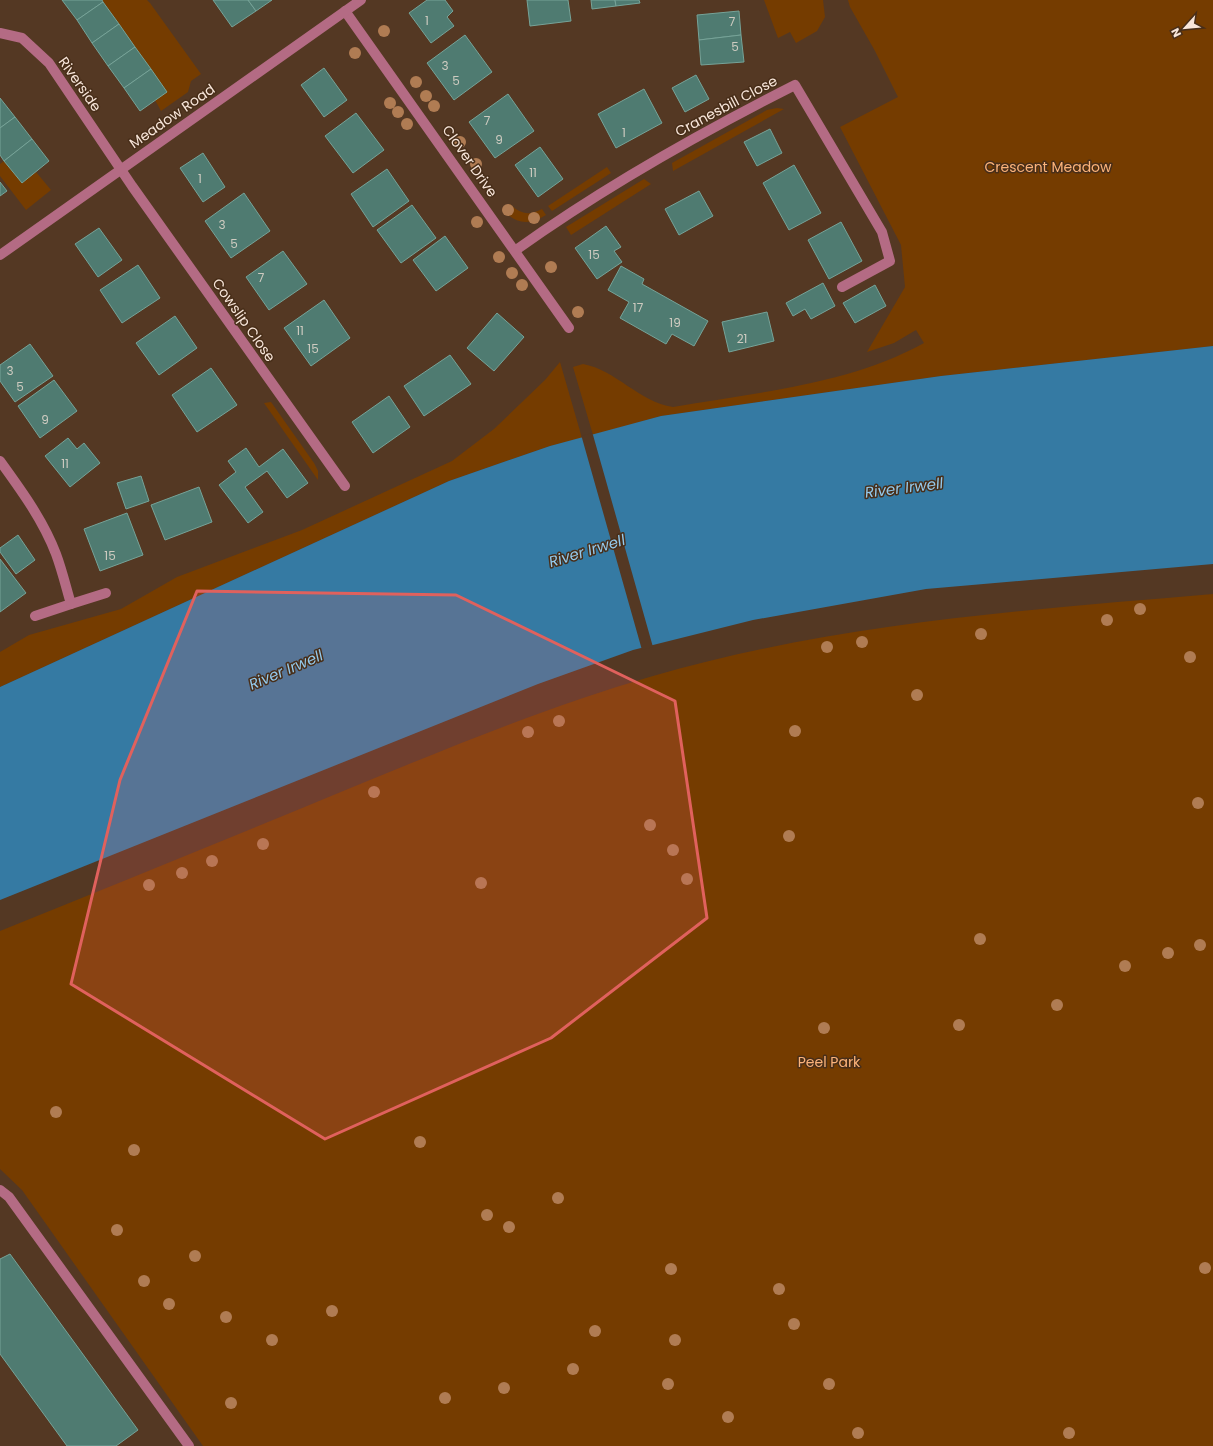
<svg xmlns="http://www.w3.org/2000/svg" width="1213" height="1446" font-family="Poppins,sans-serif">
<rect width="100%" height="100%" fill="#543823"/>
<!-- green -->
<g fill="#753c00">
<polygon points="102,0 147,0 150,3 201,74 191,81 188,92 161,111 155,100 166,92"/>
<polygon points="764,0 823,0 825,17 817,31 796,43 790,32 778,38"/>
<path d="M848 0H1213V346L941 376 661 416 593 435 573 367 583 364C616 370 639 402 673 407 757 392 848 385 924 343L916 330 894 343 867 352 905 287 901 245 840 127 898 97 875 51 850 7Z"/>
<polygon points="777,108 784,109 673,171 672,163 767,110"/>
<polygon points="4,161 22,183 36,172 51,190 26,210 0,176 0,164"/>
<polygon points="607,167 611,173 552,211 548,206"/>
<polygon points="644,179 651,184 571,235 566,227"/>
<path d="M510 204C520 214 529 216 542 209L546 215C529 226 515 224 502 209Z"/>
<polygon points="560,362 582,438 550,446 449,481 0,687 0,652 29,635 121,609 177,577 302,530 452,461 494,429 545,380"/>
<polygon points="271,402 314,463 318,471 318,480 264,403"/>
<path d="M1213 594V1446H203L22 1190 0 1169V931C116 884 232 837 348 789 448 748 549 706 653 676 835 623 1025 610 1213 594Z"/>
</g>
<!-- water -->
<polygon fill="#357aa3" points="1213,346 1213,564 926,589 753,620 633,650 538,684 0,900 0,687 449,481 550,446 661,416 941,376"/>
<!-- pier -->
<polygon fill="#543823" points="592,433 593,435 653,647 642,650 582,438 581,436"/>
<!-- building -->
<g fill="#4f7b71" stroke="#76a398">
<polygon points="62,0 102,0 103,2 77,20"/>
<polygon points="213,0 248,0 256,11 232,27"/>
<polygon points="248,0 272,0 256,11"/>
<polygon points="427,0 445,0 453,11 447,17 454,26 431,43 409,13"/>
<polygon points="527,0 568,0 571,21 530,26"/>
<polygon points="591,0 615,0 616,6 592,9"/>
<polygon points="615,0 639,0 640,3 616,6"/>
<polygon points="103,2 119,24 92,43 77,20"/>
<polygon points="739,11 741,35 699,40 697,15"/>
<polygon points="119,24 135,47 108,66 92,43"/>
<polygon points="465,35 492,72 454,100 427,63"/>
<polygon points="741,35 744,62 701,65 699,40"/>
<polygon points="135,47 151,69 124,88 108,66"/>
<polygon points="324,68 347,100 324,117 301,85"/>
<polygon points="151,69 167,92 140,111 124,88"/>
<polygon points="696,75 709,99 685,112 672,88"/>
<polygon points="644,89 662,123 616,148 598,114"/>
<polygon points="508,94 534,131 495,158 469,122"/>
<polygon points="0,98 15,117 0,128"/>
<polygon points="356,113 384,150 353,173 325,136"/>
<polygon points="15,117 32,139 4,161 0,155 0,128"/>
<polygon points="770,129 782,153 757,166 744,142"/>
<polygon points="32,139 49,161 22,183 4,161"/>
<polygon points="540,147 563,179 538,197 515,165"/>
<polygon points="203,153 225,187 203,202 180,168"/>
<polygon points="794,165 821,213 789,230 763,183"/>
<polygon points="387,169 409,201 373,227 351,194"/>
<polygon points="0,182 7,191 0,196"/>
<polygon points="699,191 713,216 679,235 665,209"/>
<polygon points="244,193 270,231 231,258 205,221"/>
<polygon points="412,205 436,238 401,263 377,230"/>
<polygon points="841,222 862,261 829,279 808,240"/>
<polygon points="606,226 621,247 614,251 622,262 597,279 575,248"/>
<polygon points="99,228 122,260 98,277 75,244"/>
<polygon points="445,236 468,268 436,291 413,260"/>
<polygon points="283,251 307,284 269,310 246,277"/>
<polygon points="138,265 160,298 122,323 100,290"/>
<polygon points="621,266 644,279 642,284 708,321 694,346 672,334 666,344 620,318 629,302 608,290"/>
<polygon points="823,283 835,306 811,319 805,309 793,316 786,303"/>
<polygon points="875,285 886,306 855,323 843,303"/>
<polygon points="324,300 350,338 311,366 284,328"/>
<polygon points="767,312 774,341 729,352 722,322"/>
<polygon points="497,313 524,337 494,371 467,348"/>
<polygon points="175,316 197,348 159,375 136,343"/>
<polygon points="30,344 53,376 15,402 0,381 0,365"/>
<polygon points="450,355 471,384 424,416 404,386"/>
<polygon points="211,368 237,405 197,432 172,395"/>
<polygon points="54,380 77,411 40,438 18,406"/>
<polygon points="389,396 410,427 373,453 352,422"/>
<polygon points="68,438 77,449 84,443 100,463 70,487 45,456"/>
<polygon points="246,448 259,467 283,449 308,483 287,498 267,471 245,487 263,512 248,523 219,485 236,472 228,461"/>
<polygon points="141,476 149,501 126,509 117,483"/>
<polygon points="199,487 212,522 165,540 151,505"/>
<polygon points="127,513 143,555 100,571 84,529"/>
<polygon points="18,535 35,560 16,574 0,552 0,548"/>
<polygon points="0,559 26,593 0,612"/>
<polygon points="10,1254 138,1430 116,1446 67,1446 0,1354 0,1259"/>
</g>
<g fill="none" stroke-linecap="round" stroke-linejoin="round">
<!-- minor -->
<g stroke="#b46b84" stroke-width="10">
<polyline points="345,11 569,328"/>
<polyline points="0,33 22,38 49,63 132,186 345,486"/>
<path d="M516 250C604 187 698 134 795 85L882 232 890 261 842 287"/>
<polyline points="0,255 361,0"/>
<path d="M0 461C21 490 43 520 56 554 62 570 66 587 71 604L35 616"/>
<polyline points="71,604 106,593"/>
<polyline points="0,1190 9,1197 189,1446"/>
</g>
</g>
<!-- trees -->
<g fill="#b07c53">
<circle cx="384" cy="31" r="6"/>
<circle cx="355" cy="53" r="6"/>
<circle cx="416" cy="82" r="6"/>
<circle cx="426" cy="96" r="6"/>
<circle cx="390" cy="103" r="6"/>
<circle cx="434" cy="106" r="6"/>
<circle cx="398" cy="112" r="6"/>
<circle cx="407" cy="124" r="6"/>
<circle cx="460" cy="142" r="6"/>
<circle cx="476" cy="164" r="6"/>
<circle cx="508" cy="210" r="6"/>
<circle cx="534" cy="218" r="6"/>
<circle cx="477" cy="222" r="6"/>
<circle cx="499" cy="257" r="6"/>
<circle cx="551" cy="267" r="6"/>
<circle cx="512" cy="273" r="6"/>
<circle cx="522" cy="285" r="6"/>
<circle cx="578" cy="312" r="6"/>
<circle cx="1140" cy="609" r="6"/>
<circle cx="1107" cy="620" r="6"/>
<circle cx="981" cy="634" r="6"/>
<circle cx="862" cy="642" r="6"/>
<circle cx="827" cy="647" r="6"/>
<circle cx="1190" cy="657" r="6"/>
<circle cx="917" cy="695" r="6"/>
<circle cx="559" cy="721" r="6"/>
<circle cx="795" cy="731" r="6"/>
<circle cx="528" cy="732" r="6"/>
<circle cx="374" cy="792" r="6"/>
<circle cx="1198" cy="803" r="6"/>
<circle cx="650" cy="825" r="6"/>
<circle cx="789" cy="836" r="6"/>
<circle cx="263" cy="844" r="6"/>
<circle cx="673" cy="850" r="6"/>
<circle cx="212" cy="861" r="6"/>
<circle cx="182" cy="873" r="6"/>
<circle cx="687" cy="879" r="6"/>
<circle cx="481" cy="883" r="6"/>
<circle cx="149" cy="885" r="6"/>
<circle cx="980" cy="939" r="6"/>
<circle cx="1200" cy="945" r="6"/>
<circle cx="1168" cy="953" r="6"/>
<circle cx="1125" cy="966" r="6"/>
<circle cx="1057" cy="1005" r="6"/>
<circle cx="959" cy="1025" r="6"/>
<circle cx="824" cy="1028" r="6"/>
<circle cx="56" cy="1112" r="6"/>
<circle cx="420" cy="1142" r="6"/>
<circle cx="134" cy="1150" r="6"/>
<circle cx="558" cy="1198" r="6"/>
<circle cx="487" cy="1215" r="6"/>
<circle cx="509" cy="1227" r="6"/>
<circle cx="117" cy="1230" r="6"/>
<circle cx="195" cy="1256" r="6"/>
<circle cx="1205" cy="1268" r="6"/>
<circle cx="671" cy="1269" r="6"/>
<circle cx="144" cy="1281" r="6"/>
<circle cx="779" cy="1289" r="6"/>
<circle cx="169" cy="1304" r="6"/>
<circle cx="332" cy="1311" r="6"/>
<circle cx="226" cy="1317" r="6"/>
<circle cx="794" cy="1324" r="6"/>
<circle cx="595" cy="1331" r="6"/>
<circle cx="272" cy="1340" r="6"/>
<circle cx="675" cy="1340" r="6"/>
<circle cx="573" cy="1369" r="6"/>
<circle cx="668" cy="1384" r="6"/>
<circle cx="829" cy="1384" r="6"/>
<circle cx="504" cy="1388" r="6"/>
<circle cx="445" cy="1398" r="6"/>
<circle cx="231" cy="1403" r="6"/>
<circle cx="728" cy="1417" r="6"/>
<circle cx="858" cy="1433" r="6"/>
<circle cx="1069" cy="1433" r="6"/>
</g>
<!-- marked area -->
<path fill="#e0615d" fill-opacity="0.2" stroke="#e0615d" stroke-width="3" stroke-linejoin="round" d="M197 591 456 595 675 701 707 918 551 1038 325 1139 71 984 120 780Z"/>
<g text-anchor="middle" stroke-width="3" stroke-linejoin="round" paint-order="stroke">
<!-- number labels -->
<g font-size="12" fill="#cecbc0">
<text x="427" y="25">1</text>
<text x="732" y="26">7</text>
<text x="735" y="51">5</text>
<text x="445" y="70">3</text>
<text x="456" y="85">5</text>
<text x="487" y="125">7</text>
<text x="624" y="137">1</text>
<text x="499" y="144">9</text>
<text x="533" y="177">11</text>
<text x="200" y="183">1</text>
<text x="222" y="229">3</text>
<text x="234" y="248">5</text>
<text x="594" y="259">15</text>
<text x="261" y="282">7</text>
<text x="638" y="312">17</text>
<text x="675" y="327">19</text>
<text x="300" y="335">11</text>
<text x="742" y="343">21</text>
<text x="313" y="353">15</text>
<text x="10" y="375">3</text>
<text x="20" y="391">5</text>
<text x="45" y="424">9</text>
<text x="65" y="468">11</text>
<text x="110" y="560">15</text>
</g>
<!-- street labels -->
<g font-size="14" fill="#f8e6da" stroke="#482e19">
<text transform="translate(80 84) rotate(55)" y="5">Riverside</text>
<text transform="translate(726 106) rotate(-28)" y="5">Cranesbill Close</text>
<text transform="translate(172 116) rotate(-35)" y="5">Meadow Road</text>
<text transform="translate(470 161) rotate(55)" y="5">Clover Drive</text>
<text transform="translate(244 320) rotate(55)" y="5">Cowslip Close</text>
</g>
<!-- park labels -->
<g font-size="14" fill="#fcb37a" stroke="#482e19">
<text x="1048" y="172">Crescent Meadow</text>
<text x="829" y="1067">Peel Park</text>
</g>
<!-- water labels -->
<g font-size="15" font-style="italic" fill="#94caed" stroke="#482e19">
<text transform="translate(904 488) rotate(-7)" y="5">River Irwell</text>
<text transform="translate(587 551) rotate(-17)" y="5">River Irwell</text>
<text transform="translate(286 670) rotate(-23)" y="5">River Irwell</text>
</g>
</g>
<!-- north arrow -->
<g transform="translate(1185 28) rotate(243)" stroke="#482e19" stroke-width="3" paint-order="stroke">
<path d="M0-3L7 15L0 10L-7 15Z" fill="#f8e6da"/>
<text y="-6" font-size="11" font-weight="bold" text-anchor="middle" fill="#f8e6da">N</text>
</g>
</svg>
